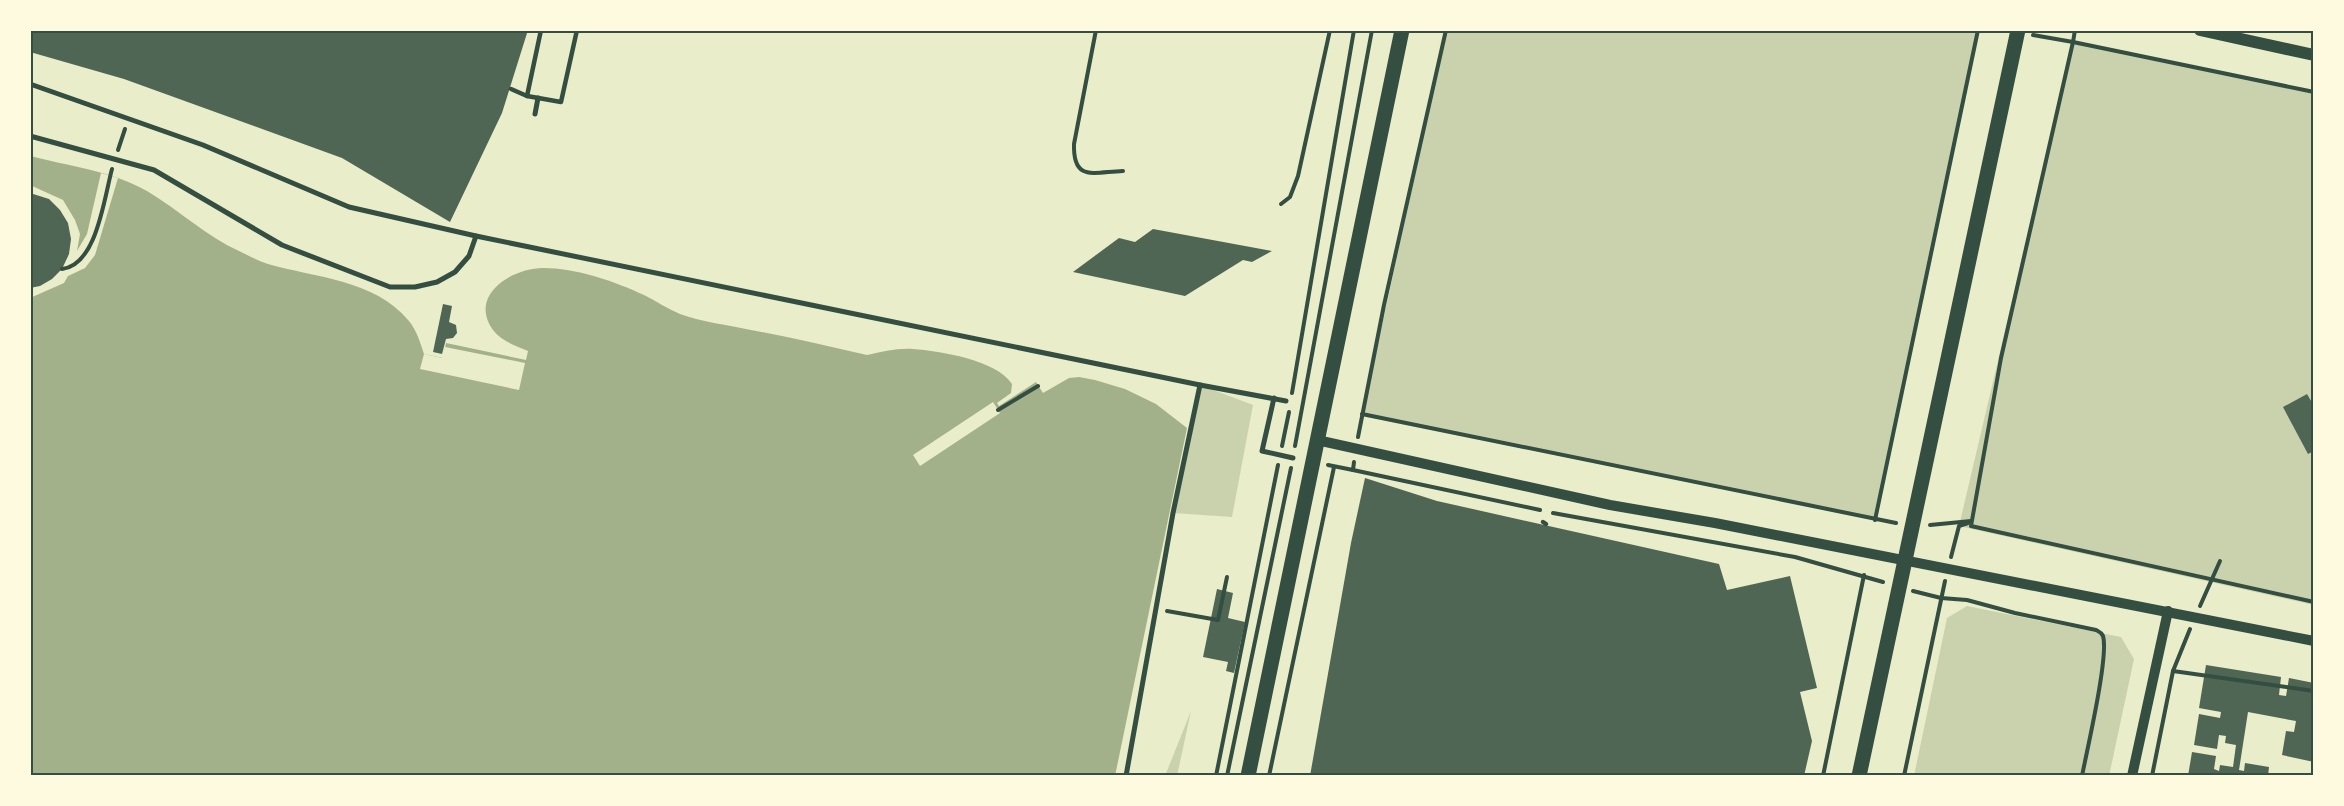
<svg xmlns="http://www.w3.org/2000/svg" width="2344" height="806" font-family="Karla,sans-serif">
<rect width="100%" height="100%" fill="#e9edc9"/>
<!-- green -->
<g fill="#cad2ad">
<polygon points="1447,30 1978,30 1875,520 1362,416"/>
<polygon points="2073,42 2314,90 2314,605 1959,526"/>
<polygon points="1200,385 1253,405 1232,517 1173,513"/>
<polygon points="1967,606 2121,637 2134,659 2109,776 1914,776 1947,618"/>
<polygon points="1191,711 1177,776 1165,776"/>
</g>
<!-- water -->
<path fill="#a3b18a" d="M30 156C69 166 112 171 147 191 179 210 206 236 239 251 248 255 258 261 268 264 316 278 374 279 409 321 417 331 420 342 424 354L443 358 446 343 526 360 528 351C516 346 501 341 493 330 468 295 512 268 543 268 576 268 614 281 644 295 656 301 668 309 680 314 702 322 728 325 751 330 790 337 828 346 867 355 882 352 897 348 913 349 940 351 997 360 1012 384L1011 393 997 403 999 406 1036 382 1043 393 1069 378 1079 377 1095 380 1125 389 1156 404 1187 428 1115 776H30Z"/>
<!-- pier -->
<g fill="#e9edc9">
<polygon points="101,173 118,178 95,255 85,268 68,276 64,283 30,298 30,185 63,200 75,220 80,234 77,251 87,234"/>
<polygon points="445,347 525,363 519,390 420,369 424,354 442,358"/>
<polygon points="993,402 1000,413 920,466 913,455"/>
</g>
<!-- building -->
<g fill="#4f6655">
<polygon points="30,30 528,30 502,113 450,222 342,158 124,79 30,52"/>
<polygon points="30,193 49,199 60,210 68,223 71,239 69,254 62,269 52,279 40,286 30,288"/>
<polygon points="1153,229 1272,251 1252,262 1243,260 1185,296 1073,272 1119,238 1135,242"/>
<polygon points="443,304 452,306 449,322 456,325 457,333 453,338 446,339 442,354 433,352"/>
<polygon points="2307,394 2314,406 2314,451 2308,454 2283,407"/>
<polygon points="1365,478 1437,501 1719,564 1727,590 1790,576 1817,688 1800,692 1812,741 1804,776 1310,776 1351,543"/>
<polygon points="1217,589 1233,593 1228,618 1245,622 1234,673 1226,671 1228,662 1203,657"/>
<polygon points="2206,665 2281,677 2279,695 2286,696 2289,678 2314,683 2314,762 2282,755 2286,731 2294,732 2296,721 2248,712 2239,770 2244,771 2245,763 2269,767 2268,776 2188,776 2192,752 2216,756 2214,769 2219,771 2220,765 2233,767 2236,745 2225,743 2226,736 2219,735 2217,749 2194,745 2199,714 2220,718 2221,712 2199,708"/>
</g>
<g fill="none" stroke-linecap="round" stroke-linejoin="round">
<!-- path -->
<g stroke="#344e41" stroke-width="4">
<path d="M1096 30 1074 144C1073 182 1093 172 1123 171"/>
<polyline points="2033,35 2073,42 2075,30"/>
<polyline points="2314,92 2073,42 2001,358 1971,526 2314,602"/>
<polyline points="118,150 125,129"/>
<polyline points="1281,204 1290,197 1298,176 1330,30"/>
<path d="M62 269C97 265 104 198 112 169"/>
<polyline points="1292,393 1354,30"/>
<polyline points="998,410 1038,386"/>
<polyline points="1362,414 1896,523"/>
<polyline points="1358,437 1384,305 1446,30"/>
<polyline points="1282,446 1289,412"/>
<polyline points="1295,446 1372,30"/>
<polyline points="1328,465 1353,470 1354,462"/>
<polyline points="1353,470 1540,510"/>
<polyline points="1553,513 1795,557 1883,582"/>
<polyline points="1875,520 1978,30"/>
<polyline points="1930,525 1971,521"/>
<polyline points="1951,557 1959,526 1968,523"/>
<path d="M1913 591 1941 598 1967 600 2015 613 2096 630C2100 632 2101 632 2103 636 2109 656 2087 750 2082 776"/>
<polyline points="2200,606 2220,561"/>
<polyline points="1167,611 1218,620 1227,577"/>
<polyline points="2173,671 2314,691"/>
<polyline points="1216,776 1278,465"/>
<polyline points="1227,776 1291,468"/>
<polyline points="1269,776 1334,467"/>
<polyline points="1823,776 1864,575"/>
<polyline points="1904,776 1945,581"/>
<polyline points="2152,776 2173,671 2190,629"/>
</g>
<!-- service -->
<g stroke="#344e41" stroke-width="4.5">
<polyline points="511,89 527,96 561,102 577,30"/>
<polyline points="527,96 541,30"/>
<polyline points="1543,522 1546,524"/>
</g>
<!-- pedestrian -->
<g stroke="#344e41" stroke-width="5">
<polyline points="30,84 203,145 349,207 476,236 1200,385 1173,513 1126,776"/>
<polyline points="535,114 538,98"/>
<polyline points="30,136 154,170 282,245 390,287 415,287 437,282 455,272 469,256 476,236"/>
<polyline points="1200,385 1286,401"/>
<polyline points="1274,398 1262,451 1293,458"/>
</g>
<!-- tertiary -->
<g stroke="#344e41" stroke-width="10">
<polyline points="1317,440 1610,505 1715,523 2314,641"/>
<polyline points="2132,776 2168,611"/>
</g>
<!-- secondary -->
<polyline stroke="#344e41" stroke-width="12" points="2200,30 2314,55"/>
<!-- primary -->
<g stroke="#344e41" stroke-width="15">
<polyline points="1248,776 1402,30"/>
<polyline points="1859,776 2018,30"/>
</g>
</g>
<!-- border -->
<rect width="2344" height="806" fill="none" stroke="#fefae0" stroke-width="63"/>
<rect x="32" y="32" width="2280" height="742" fill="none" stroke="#344e41" stroke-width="2"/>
</svg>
